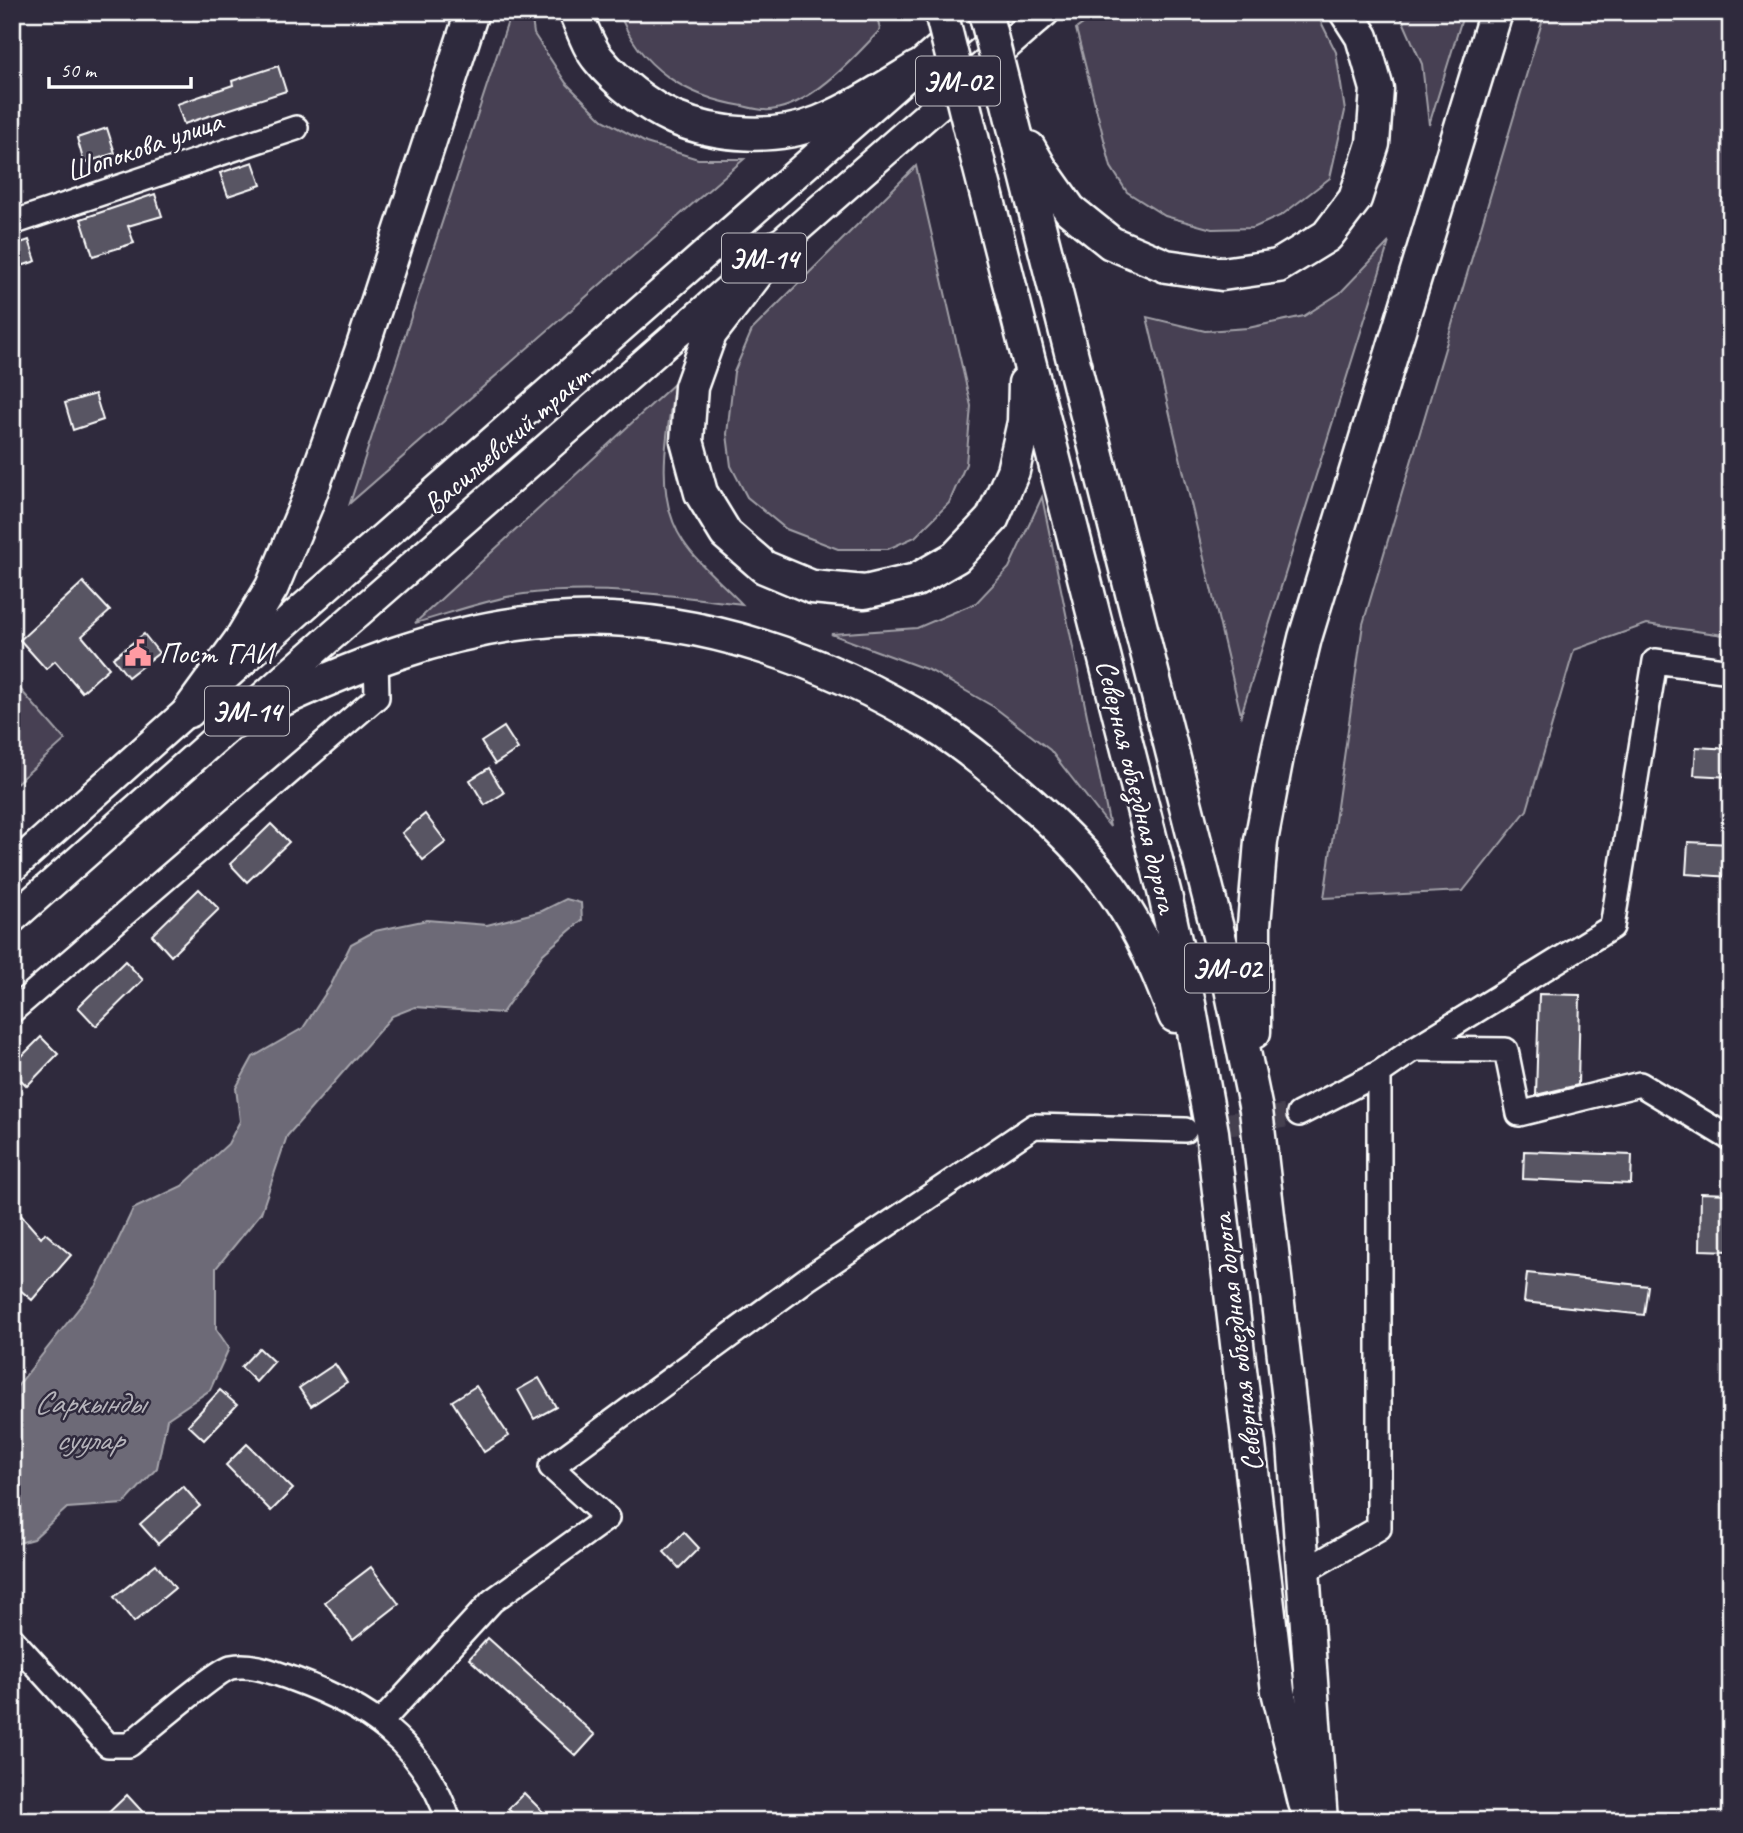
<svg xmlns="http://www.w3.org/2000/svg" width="1743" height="1833" font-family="Caveat,sans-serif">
<rect width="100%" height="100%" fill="#2f2a3d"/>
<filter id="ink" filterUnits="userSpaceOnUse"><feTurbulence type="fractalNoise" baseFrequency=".0143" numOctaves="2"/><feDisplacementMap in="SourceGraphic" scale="14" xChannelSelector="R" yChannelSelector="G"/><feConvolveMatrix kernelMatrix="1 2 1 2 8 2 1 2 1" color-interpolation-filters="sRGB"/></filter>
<g filter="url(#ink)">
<!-- green -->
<g fill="#464152" stroke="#a2a0a8" stroke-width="2">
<polygon points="511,12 531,12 534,34 566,83 603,120 646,143 698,159 744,159 350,503"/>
<path d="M619 12H876L880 30C853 59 811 106 770 110 762 111 751 108 743 106 687 97 639 68 619 12Z"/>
<polygon points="1100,12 1312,12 1319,18 1336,52 1345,111 1330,178 1282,215 1253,228 1212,229 1165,216 1127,192 1111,167 1076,29"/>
<polygon points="1399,12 1464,12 1429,125 1422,64"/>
<polygon points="1545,12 1731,12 1731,636 1647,624 1574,650 1527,810 1463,891 1324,898 1363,624"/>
<polygon points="916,166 971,406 966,464 949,503 915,537 888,549 838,549 786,529 747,497 731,466 727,434 734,372 752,330"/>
<polygon points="1389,242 1241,715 1147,317 1205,331 1248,328 1304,316 1340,293"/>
<path d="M675 383C667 432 653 496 683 541 698 564 723 584 742 604 670 595 596 585 524 594 491 598 448 614 415 623Z"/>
<polygon points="1042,497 1110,827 1050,750 994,707 931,671 831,634 917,628 976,603 1009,568"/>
<polygon points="12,680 65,740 12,787"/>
</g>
<!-- water -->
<polygon fill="#6d6a77" stroke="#a7a6ad" stroke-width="2" points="566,899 581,903 582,920 543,954 502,1013 415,1007 392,1016 287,1136 261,1213 216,1268 216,1329 229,1348 210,1390 167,1419 157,1468 124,1504 67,1508 33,1539 12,1545 12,1393 97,1285 133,1209 182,1186 228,1144 240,1121 236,1088 253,1057 303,1028 331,985 351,944 375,931 427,920 487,925 542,911"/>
<!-- building -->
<g fill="#595564" stroke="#fff" stroke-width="2">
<polygon points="278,66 286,91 184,124 177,104 233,85 232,81"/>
<polygon points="107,128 115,153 84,163 77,138"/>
<polygon points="253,162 261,185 228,196 220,173"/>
<polygon points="155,194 162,216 128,226 134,243 93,256 81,219"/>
<polygon points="29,240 36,261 12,269 12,246"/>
<polygon points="95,394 103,420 73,430 65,403"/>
<polygon points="83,582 110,611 82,636 109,668 82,692 55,661 46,669 20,640"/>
<polygon points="144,634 159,653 128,677 113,658"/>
<polygon points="504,727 518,749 495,764 481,742"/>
<polygon points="1696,747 1731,749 1731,777 1694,775"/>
<polygon points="489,768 504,793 485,805 470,780"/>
<polygon points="425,814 446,842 423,860 402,833"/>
<polygon points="271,824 289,842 247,882 230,864"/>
<polygon points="1688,842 1731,844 1731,877 1686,874"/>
<polygon points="199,889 219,909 171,956 152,935"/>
<polygon points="125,961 143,980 96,1026 78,1007"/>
<polygon points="1539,994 1580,995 1578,1085 1536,1095"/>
<polygon points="41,1037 58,1054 27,1086 12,1071 12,1066"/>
<polygon points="1524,1151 1632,1155 1631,1184 1523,1179"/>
<polygon points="1701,1193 1731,1194 1731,1251 1700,1250"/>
<polygon points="12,1205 41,1238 45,1233 71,1255 32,1300 12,1283"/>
<polygon points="1527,1273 1648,1286 1644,1315 1524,1302"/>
<polygon points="259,1348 274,1362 256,1382 241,1367"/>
<polygon points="335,1364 347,1382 311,1406 299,1388"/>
<polygon points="539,1378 556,1407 534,1419 518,1390"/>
<polygon points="476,1386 509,1436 484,1452 452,1401"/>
<polygon points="220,1390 237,1405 204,1440 188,1425"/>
<polygon points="247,1444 293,1489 271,1511 226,1465"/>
<polygon points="183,1486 200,1506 158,1544 140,1524"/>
<polygon points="684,1532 699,1548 679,1568 664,1552"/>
<polygon points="156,1564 175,1588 134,1622 114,1597"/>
<polygon points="371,1567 399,1604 353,1640 325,1602"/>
<polygon points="488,1638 595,1735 576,1756 469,1659"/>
<polygon points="524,1793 552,1821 521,1821 508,1809"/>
<polygon points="127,1795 151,1821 100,1821"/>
</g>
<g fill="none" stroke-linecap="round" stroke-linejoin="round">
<!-- minor-tunnel -->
<polyline stroke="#443f50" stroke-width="23" stroke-dasharray="23 11" stroke-linecap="butt" points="1195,1129 1299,1114"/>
<defs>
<g id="minor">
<polyline points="12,223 296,128"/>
<polyline points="12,1011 377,697 376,660"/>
<polyline points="1414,1049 1506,1050 1519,1114 1640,1084 1731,1139"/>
<polyline points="1299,1114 1379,1073"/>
<polyline points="1303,1572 1379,1528 1379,1073 1414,1049 1612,927 1655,661 1731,671"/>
<path d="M12 1639 108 1745H129C145 1732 218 1670 231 1667 253 1663 272 1672 293 1679 367 1706 423 1743 449 1821"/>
<polyline points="380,1723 492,1601 607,1518 551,1467 807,1279 1034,1126 1185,1130"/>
</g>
<g id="major">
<polyline points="12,868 297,613 980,12"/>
<polyline points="12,919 325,642 1045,12"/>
</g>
<g id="highway">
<path d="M575 12C582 27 588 47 599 60 617 82 647 106 674 118 717 136 776 140 820 122 854 108 886 87 917 68"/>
<polyline points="1016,135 1226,964 1256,1110 1294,1444 1321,1821"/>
<polyline points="1029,148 1041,169 1070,210 1111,243 1166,266 1222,274 1278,266 1327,236 1355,199 1373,144 1377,89 1362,37 1346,12"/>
<polyline points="975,149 1165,895 1189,1004 1212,1132 1278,1691 1305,1803"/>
<polyline points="778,246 710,334 691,387 687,441 701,493 726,534 764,567 812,587 865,592 916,580 956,557 992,519 1013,471 1024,422 1025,383"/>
<polyline points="189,711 240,641 272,587 307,503 361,352 472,12"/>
<path d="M233 723C339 671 450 624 571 619 698 614 827 660 934 726 969 748 1001 776 1032 804 1061 830 1094 862 1116 895 1142 932 1159 974 1175 1016"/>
<polyline points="1254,1032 1254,925 1261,841 1279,746 1305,638 1496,12"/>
</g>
</defs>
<!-- minor casing -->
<use href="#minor" stroke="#fff" stroke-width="28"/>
<!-- major casing -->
<use href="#major" stroke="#fff" stroke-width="33"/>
<!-- highway casing -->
<use href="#highway" stroke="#fff" stroke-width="37"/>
<!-- minor -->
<use href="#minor" stroke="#2f2a3d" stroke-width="23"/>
<!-- major -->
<use href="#major" stroke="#2f2a3d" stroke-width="28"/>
<!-- highway -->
<use href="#highway" stroke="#2f2a3d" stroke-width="32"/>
<defs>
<g id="highway-bridge">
<polyline points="941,12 975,149"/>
<polyline points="985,12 1016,135"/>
</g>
</defs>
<!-- highway-bridge casing -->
<use href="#highway-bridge" stroke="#fff" stroke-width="37" stroke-linecap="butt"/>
<!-- highway-bridge -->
<use href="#highway-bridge" stroke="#2f2a3d" stroke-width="32"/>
</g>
</g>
<!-- icons -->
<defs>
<symbol id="civic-bare" viewBox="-9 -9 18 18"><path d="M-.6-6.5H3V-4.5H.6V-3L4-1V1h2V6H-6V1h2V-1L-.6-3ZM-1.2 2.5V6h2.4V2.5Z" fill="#ff9aa2" stroke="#2f2a3d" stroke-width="2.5" paint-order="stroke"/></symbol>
</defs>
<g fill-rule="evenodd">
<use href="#civic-bare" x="119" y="634" width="38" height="38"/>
</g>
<g text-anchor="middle" stroke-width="5" stroke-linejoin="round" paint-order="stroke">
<!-- shield labels -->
<g fill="#2f2a3d" stroke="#c1bfc5" stroke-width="2">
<rect x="916" y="56.5" width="84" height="49" rx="5"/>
<rect x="722" y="233.5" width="84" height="49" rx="5"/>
<rect x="205" y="686.5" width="84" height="49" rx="5"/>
<rect x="1185" y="943.5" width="84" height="49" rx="5"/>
</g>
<g font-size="28" font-weight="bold" fill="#fff">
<text x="958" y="91">ЭМ-02</text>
<text x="764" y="268">ЭМ-14</text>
<text x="247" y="721">ЭМ-14</text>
<text x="1227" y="978">ЭМ-02</text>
</g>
<!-- street labels -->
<g font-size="30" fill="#fff" stroke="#2f2a3d">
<text transform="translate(144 146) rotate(-19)" y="10">Шопокова улица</text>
<text transform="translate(506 440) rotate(-41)" y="10">Васильевский тракт</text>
<text transform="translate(1137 786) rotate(76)" y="10">Северная объездная дорога</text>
<text transform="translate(1237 1343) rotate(-97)" y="10">Северная объездная дорога</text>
</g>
<!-- poi labels -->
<g font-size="30" fill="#fff" stroke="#2f2a3d" text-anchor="start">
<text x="159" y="663">Пост ГАИ</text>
</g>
<!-- water labels -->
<g font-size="32" font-style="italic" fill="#b6b4bb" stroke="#2f2a3d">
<text x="89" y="1413">Саркынды<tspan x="89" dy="37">суулар</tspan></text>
</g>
</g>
<!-- margin -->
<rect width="1743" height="1833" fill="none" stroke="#2f2a3d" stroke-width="42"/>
<rect x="21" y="21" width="1701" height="1791" fill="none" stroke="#fff" stroke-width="2.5" filter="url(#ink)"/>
<!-- scale -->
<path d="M49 77v10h142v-10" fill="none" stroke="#ffffff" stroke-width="3.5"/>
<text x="60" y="77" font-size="21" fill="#ffffff" stroke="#2f2a3d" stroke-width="5" paint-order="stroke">50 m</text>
</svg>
